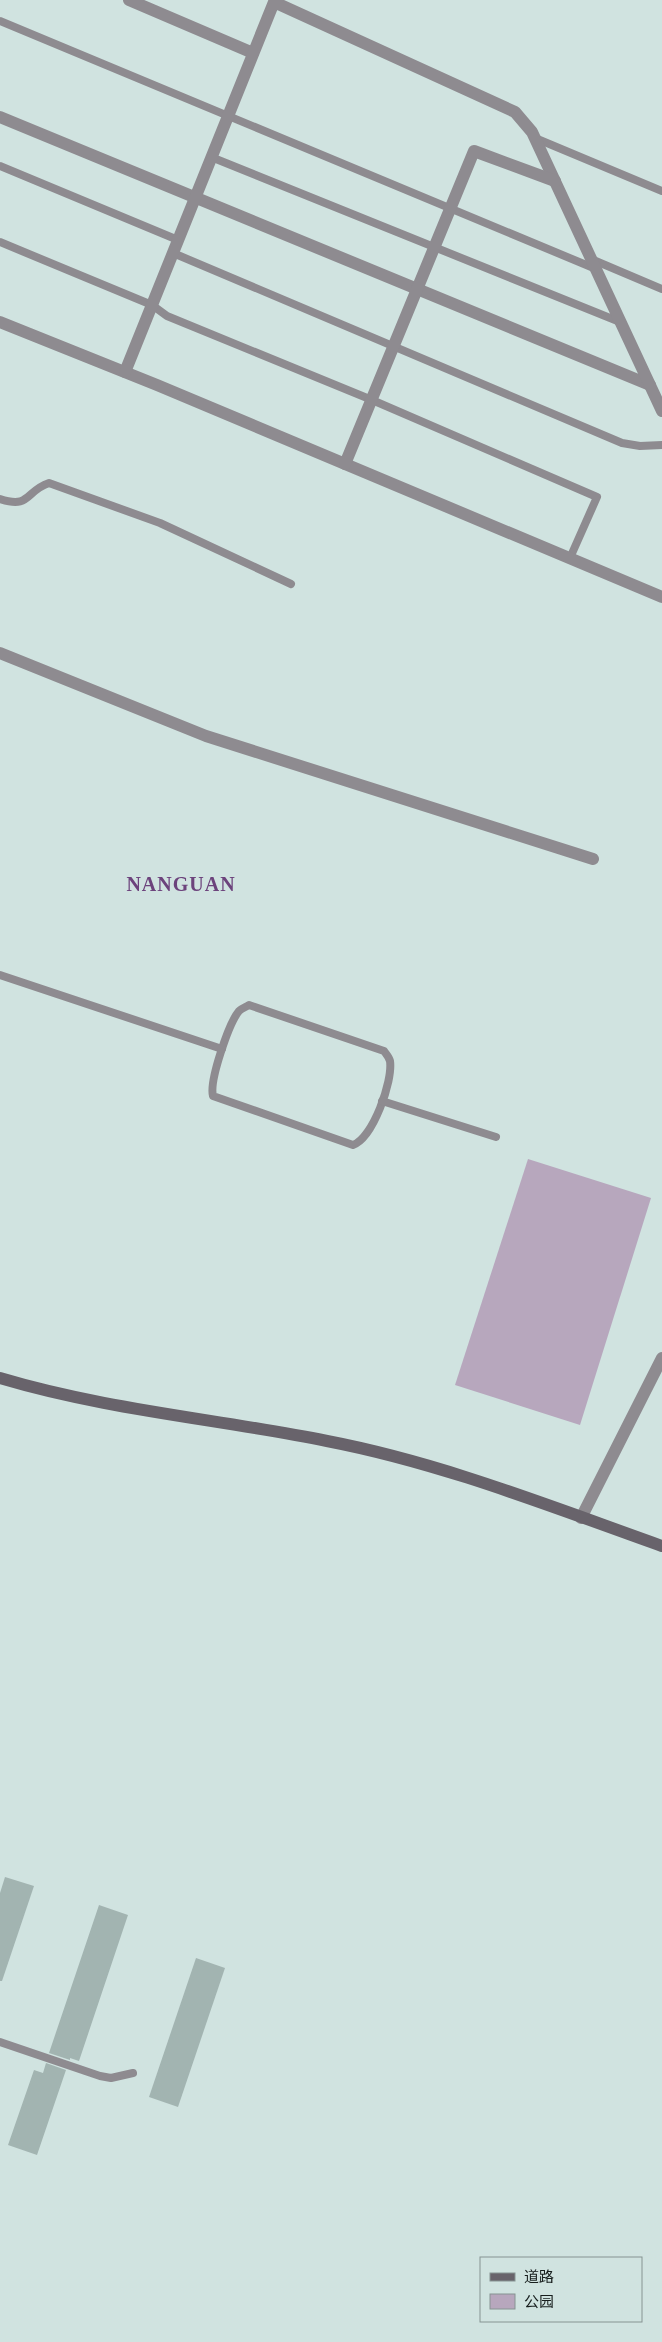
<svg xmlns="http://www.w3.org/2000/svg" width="662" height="2342" font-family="'Times New Roman','Noto Sans SC',serif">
<rect width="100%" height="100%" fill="#d0e3e0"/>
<!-- green -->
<polygon fill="#b7a7bd" points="528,1159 651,1198 580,1425 455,1385"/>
<!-- building -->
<g fill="#a2b4b1">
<polygon points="5,1877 34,1886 2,1981 0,1981 0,1893"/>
<polygon points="99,1905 128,1915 79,2061 70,2058 70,2060 49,2053"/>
<polygon points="196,1958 225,1968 178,2107 149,2097"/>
<polygon points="46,2063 66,2070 37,2155 8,2145 34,2070 43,2073"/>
</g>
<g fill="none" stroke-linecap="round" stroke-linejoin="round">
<!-- lane -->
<g stroke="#8e8b90" stroke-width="8">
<polyline points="0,21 596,269"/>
<polyline points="535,138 662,191"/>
<polyline points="211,157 620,322"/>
<polyline points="0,166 178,240"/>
<polyline points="0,242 152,305 167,316 372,400 597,497 570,558"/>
<polyline points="173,253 622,443 640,446 662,445"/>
<polyline points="591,259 662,289"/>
<path d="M0 499C31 509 25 491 49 483L160 523 291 584"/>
<polyline points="0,975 222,1049"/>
<path d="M249 1005 384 1051C386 1054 389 1057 390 1061 393 1081 373 1138 353 1145L213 1096C209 1081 229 1023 239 1011 242 1008 246 1007 249 1005Z"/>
<polyline points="382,1101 496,1137"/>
<polyline points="0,2042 100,2076 111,2078 133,2073"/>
</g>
<!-- street -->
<g stroke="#8e8b90" stroke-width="12">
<polyline points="129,0 253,53"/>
<polyline points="0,117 650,385"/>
<polyline points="0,322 157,385 662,597"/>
<polyline points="125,372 274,2 515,112 532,132 662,411"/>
<polyline points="345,464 474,151 555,181"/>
<polyline points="0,653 206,736 593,859"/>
<polyline points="581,1518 662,1358"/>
</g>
<!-- secondary -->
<path stroke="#68636b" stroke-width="12" d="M0 1378C107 1410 218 1419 327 1441 442 1463 552 1507 662 1546"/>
</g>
<g text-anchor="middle" stroke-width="4.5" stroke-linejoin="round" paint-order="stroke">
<!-- district labels -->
<g font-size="20" font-weight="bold" letter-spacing="1" fill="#6c437c" stroke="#d0e3e0">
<text x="181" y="891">NANGUAN</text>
</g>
</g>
<!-- legend -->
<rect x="480" y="2257" width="162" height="65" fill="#d0e3e0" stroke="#869492"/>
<rect x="490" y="2273" width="25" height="8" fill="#68636b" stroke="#869492"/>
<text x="524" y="2282" font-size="15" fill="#171e1d">道路</text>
<rect x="490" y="2294" width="25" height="15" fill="#b7a7bd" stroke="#869492"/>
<text x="524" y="2307" font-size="15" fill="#171e1d">公园</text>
</svg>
